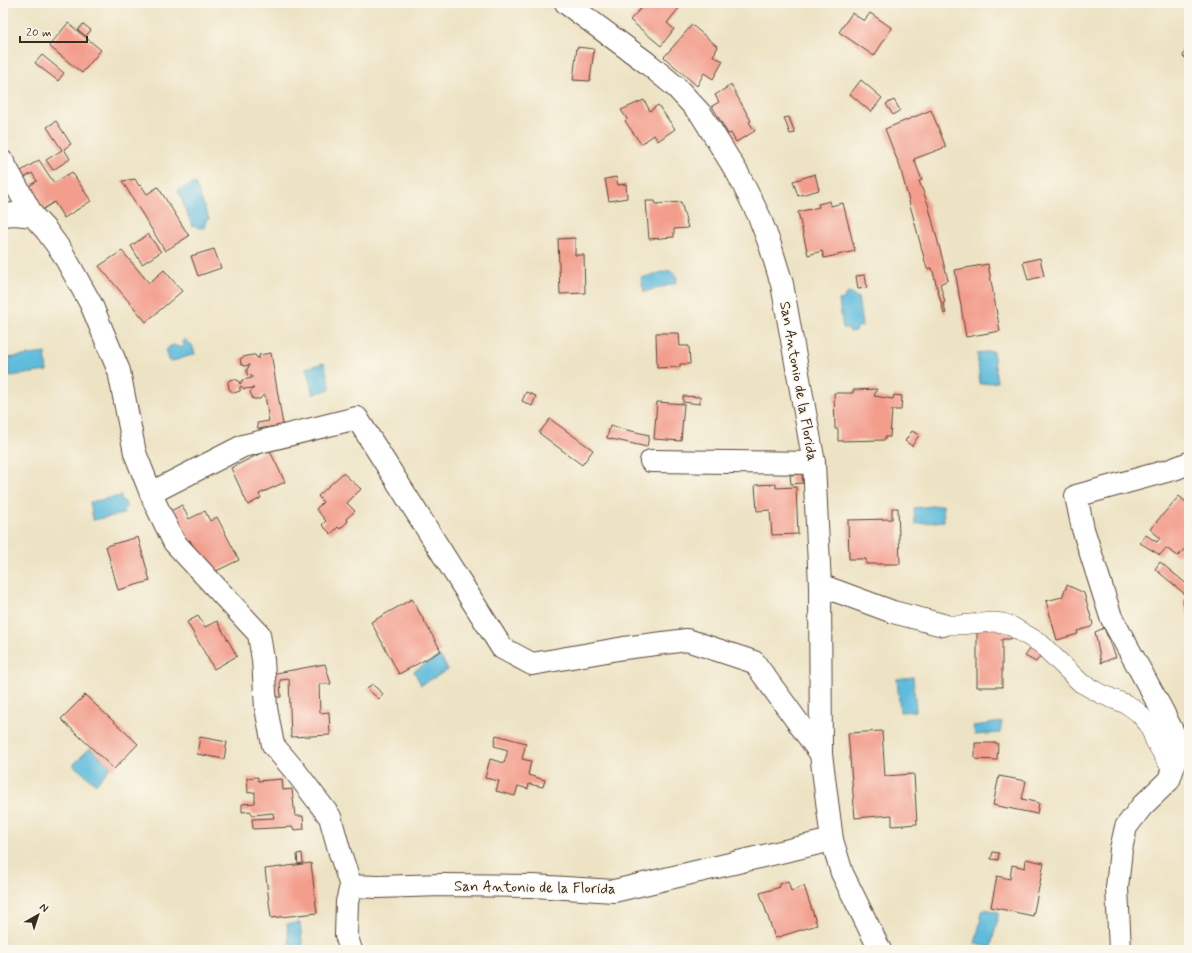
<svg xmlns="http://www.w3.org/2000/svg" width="1192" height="953" font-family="Mynerve,sans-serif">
<rect width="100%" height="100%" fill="#fbf7ec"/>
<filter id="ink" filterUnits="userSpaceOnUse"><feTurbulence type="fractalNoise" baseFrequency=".025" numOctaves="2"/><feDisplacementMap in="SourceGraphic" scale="8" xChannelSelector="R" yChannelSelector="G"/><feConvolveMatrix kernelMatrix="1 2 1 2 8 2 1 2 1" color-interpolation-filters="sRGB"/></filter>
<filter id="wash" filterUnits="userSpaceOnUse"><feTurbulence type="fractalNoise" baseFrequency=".012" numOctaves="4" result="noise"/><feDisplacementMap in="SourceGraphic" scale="16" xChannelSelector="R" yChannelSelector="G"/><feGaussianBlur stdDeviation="0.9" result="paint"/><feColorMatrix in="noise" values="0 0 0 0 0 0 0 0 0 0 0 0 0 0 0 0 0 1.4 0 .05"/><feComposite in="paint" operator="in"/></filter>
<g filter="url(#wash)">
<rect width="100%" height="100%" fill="#ede3c4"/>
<!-- water -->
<g fill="#5ebcdd" stroke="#4c737e">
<path d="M195 183 209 219 206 220 205 227C200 229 198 228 194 225L192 226 178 190Z"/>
<path d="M670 270C676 273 678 277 676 283L644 292 641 278Z"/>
<polygon points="848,293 852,294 854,297 858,297 862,326 858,327 856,331 850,332 848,328 843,328 839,300 844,299 845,295"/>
<polygon points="184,339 192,345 195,354 170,362 166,351 169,347 173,345 182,348 184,345 182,341"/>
<polygon points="993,351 997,382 980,384 977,353"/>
<polygon points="45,353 47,371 10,376 8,358"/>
<polygon points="324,363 331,389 313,394 306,368"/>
<path d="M121 496V500L125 502C127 506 126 508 123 510L124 514 93 520 90 502Z"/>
<polygon points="943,505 944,521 915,524 914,508"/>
<polygon points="440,656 448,670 421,685 414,671"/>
<polygon points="913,677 916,711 900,712 897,679"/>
<polygon points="1002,722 1000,733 975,735 973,726"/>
<polygon points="90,748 111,767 96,784 73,765"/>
<polygon points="983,909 999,912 991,947 975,944"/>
<polygon points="300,923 303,950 290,950 287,924"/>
</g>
<g id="blocks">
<!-- building -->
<g fill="#f39d8c">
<polygon points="646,3 683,3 667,23 674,29 661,46 630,20"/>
<polygon points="852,13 864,21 870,13 892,28 874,56 839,32"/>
<polygon points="68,23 101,50 82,73 49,46"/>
<polygon points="83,24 91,30 86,36 78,30"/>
<polygon points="692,25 718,47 713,56 723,61 713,79 704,73 697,86 664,57"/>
<polygon points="1189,39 1189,59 1183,57"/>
<polygon points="577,47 594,49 590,81 573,80"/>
<polygon points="42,55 64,73 58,81 35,63"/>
<polygon points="861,80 882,98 871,112 850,94"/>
<polygon points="731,85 751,121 749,122 755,131 736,142 731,133 728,134 712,106 719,102 715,95"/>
<polygon points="644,100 650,111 658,105 675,129 658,141 654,135 641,144 625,121 627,119 621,110"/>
<polygon points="894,100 900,110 893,115 886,104"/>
<polygon points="931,110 946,147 914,159 922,180 919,181 928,204 948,280 940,284 945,302 943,303 946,313 944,314 932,268 927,269 900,167 885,129"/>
<polygon points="789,117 795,133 790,134 784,118"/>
<polygon points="56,121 71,144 64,149 70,159 53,170 46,160 62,150 47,127"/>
<polygon points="39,160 54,183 72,172 91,201 64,218 54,202 42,210 27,187 37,181 32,173 22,179 18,173"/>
<polygon points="815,174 819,190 798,196 793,181"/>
<polygon points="616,177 618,185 626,184 627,198 609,201 605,179"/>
<polygon points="135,179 139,186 141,185 147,194 158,187 189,236 165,251 122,181"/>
<polygon points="646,201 655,201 656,204 681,202 688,228 674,229 674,237 649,239"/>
<polygon points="830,201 831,206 843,203 855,251 824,258 822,251 808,255 798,212 819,207 818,204"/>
<polygon points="148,234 161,252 142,264 131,246"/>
<polygon points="575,238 575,255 584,255 585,293 560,294 558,239"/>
<polygon points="214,249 221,268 198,276 191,256"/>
<polygon points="122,251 149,283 164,270 182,291 146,322 99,266"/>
<polygon points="1040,258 1044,276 1028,280 1023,262"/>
<polygon points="988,264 1000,331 966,337 955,270"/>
<polygon points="865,275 867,288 858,289 856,276"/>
<polygon points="656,333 679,333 680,346 689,346 690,364 680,364 680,367 657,368"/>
<polygon points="271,353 283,425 258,429 257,423 269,421 265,395 263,395 260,399 253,399 250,392 254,388 244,389 241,386 240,387 240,391 234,393 229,389 228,382 230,380 234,379 239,381 240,384 241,383 242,380 252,378 252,376 247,375 247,369 250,365 244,366 241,364 240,359 243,357 253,355 255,355 257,358 259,358 259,355"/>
<polygon points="877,389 874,396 893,399 894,395 902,396 901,410 892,410 890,437 885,437 885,440 838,441 838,429 835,429 834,393 853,393 853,390"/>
<polygon points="526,392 536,396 532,406 522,401"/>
<polygon points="683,396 700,397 700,404 683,402"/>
<polygon points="657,402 684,404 681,441 654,439"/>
<polygon points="550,419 593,450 582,465 539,433"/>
<polygon points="610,426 649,435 647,447 607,438"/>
<polygon points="912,431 919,435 912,446 905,441"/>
<polygon points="269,449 285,482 259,494 261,498 248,505 231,468"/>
<polygon points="343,473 361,489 347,503 355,511 346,519 348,521 340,529 338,527 331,534 322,525 326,521 316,509 323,502 318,496"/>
<polygon points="802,474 803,483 791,484 790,475"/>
<polygon points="776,484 776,488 796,487 798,534 772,535 770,510 757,511 755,485"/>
<polygon points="1179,496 1189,505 1189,524 1188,525 1189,526 1189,544 1178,556 1166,548 1160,555 1140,543 1146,535 1157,542 1160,538 1150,529"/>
<polygon points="182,505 189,519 205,511 210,521 217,517 239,560 208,575 190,540 182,544 167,513"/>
<polygon points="892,508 898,508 900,564 866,564 866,559 849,559 848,520 892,519"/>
<polygon points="138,537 150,581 118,590 106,546"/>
<polygon points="1160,562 1189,586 1189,618 1183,601 1187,596 1155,569"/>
<polygon points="1067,585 1084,593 1093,624 1091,627 1077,631 1078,634 1057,640 1046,601 1062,597"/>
<polygon points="412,599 441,651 399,674 371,622"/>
<polygon points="198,616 205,627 217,621 237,656 214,669 187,622"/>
<polygon points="977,627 1011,628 1011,639 1002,639 1002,687 977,687"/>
<polygon points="1104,628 1116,657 1101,663 1095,632"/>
<polygon points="1033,645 1043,652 1036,662 1025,656"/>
<polygon points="325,664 331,684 319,684 320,713 329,712 330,735 291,737 289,679 280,680 281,697 272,697 271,674"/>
<polygon points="372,684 383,694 379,699 367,689"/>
<polygon points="85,695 138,744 114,769 61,719"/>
<polygon points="882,731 885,776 914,774 917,824 892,826 892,815 855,818 848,733"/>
<polygon points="496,735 526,743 522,759 531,761 528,775 545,780 543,787 529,784 528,789 518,786 515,796 496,791 499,781 485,778 490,759 504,763 508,750 494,746"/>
<polygon points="200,737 227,742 224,759 197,754"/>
<polygon points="975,743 998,743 997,760 975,759"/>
<polygon points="999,776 1026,781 1022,799 1039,803 1037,814 993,805"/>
<polygon points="258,777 258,781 282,779 283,790 292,789 295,816 303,816 304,829 294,830 293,827 253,829 252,819 274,818 273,813 253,815 250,811 242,812 242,804 255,803 255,792 248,793 247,778"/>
<polygon points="993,852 999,853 998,860 991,859"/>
<polygon points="302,853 303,863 298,864 297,854"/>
<polygon points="1026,859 1044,863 1033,916 991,907 997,876 1010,879 1012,865 1025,868"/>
<polygon points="311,863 317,913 271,918 265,869"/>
<polygon points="788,881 791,891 804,886 817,925 775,938 760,893 780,887 779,884"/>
</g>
</g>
</g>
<g filter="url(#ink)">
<use href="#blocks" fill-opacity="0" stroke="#564637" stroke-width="1"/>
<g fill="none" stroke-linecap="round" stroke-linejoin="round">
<defs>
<polyline id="pedestrian" points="943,625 959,625 993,622 1003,623 1011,626 1040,643 1081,683 1101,694 1128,705 1139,713 1149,725 1155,741 1172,770"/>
<g id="minor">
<polyline points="566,3 647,63 676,87 701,114 738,174 759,216 770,245 782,284 814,463 820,585 821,754 832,840 842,873 880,950"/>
<polyline points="3,162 33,216"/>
<polyline points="3,215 15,214 33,216 46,230 62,252 91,304 119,371 135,453 154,501 174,542 259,634 263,660 266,708 273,745 296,772 330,817 340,853 351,886 378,887 442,885 533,886 614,891 832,840"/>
<polyline points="651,461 814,463"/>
<polyline points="151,493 243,446 357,418 502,648 532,664 624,648 687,640 754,662 821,754"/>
<polyline points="820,585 893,612 943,625"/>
<polyline points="351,950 346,935 347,902 351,886"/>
<polyline points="1120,950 1117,888 1121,849 1126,827 1142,806 1169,780 1180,747 1163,712 1111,617 1083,529 1076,496 1174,469 1189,463"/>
</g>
</defs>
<!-- pedestrian casing -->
<use href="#pedestrian" stroke="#564637" stroke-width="20"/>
<!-- minor casing -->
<use href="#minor" stroke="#564637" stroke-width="24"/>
<!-- pedestrian -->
<use href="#pedestrian" stroke="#fff" stroke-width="19"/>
<!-- minor -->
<use href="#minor" stroke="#fff" stroke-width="22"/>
</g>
</g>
<g text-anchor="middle" stroke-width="3" stroke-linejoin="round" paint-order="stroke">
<!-- street labels -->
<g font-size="15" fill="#3b2a1e" stroke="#fbf7ec">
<text transform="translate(799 381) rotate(80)" y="5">San Antonio de la Florida</text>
<text transform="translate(535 887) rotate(1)" y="5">San Antonio de la Florida</text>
</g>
</g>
<!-- margin -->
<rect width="1192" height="953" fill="none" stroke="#fbf7ec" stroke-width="16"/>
<!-- north arrow -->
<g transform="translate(38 915) rotate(39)" stroke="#fbf7ec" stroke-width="3" paint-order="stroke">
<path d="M0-3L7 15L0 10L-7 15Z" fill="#3b2a1e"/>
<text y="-6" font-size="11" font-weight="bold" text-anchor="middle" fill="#3b2a1e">N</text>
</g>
<!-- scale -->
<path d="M20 36v6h67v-6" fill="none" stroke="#3b2a1e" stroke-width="2"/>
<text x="26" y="36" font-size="12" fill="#3b2a1e" stroke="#fbf7ec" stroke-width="3" paint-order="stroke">20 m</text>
</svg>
